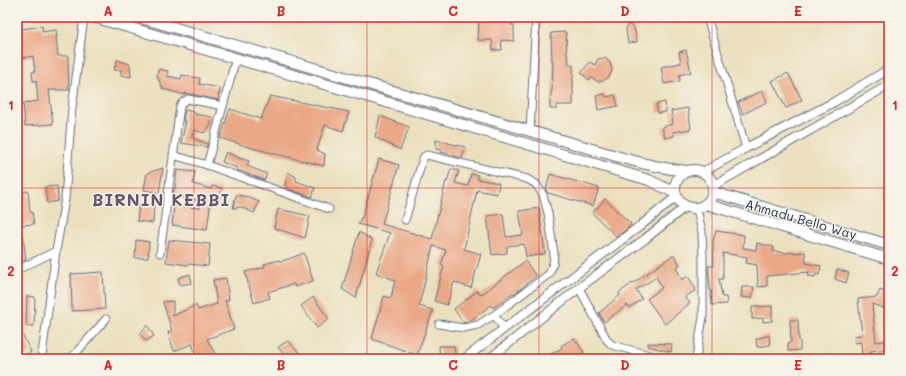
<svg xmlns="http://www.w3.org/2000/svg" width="906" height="376" font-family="Mali,sans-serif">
<rect width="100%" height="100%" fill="#f7f3e8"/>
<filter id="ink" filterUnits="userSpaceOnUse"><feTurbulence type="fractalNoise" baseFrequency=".025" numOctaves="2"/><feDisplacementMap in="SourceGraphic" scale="8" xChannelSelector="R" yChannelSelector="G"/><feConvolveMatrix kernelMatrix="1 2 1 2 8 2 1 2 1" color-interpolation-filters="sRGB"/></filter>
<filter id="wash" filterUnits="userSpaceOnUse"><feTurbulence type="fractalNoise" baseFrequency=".012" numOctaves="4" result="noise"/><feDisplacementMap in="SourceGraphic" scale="16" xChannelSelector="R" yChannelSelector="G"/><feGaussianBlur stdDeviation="0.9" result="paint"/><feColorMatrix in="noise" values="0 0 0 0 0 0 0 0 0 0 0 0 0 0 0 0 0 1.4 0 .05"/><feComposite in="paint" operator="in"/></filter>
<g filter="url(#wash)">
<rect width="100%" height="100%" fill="#ebe0be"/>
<g id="blocks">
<!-- building -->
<g fill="#eaa886">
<polygon points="479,17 507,17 507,18 512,18 511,25 514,25 514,41 501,40 502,50 493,50 492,40 478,40"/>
<polygon points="628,24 634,28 637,42 628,43 626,29"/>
<polygon points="42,26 43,32 56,30 57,37 56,37 58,56 68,56 69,90 49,90 53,124 25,126 23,103 38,101 36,81 33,81 32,72 35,72 33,56 17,59 17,30"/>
<polygon points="566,32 567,56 568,56 569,65 573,65 573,105 557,105 557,109 550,109 550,99 551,99 551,91 552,91 553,61 552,61 551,33"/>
<polygon points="686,50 691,72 679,75 680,81 664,84 661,67 681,63 679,52"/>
<polygon points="605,58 610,63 612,71 609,77 603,81 599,82 592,78 589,80 581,73 590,62 595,65 598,59"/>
<polygon points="117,60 130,64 131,77 121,75 121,70 114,70"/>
<polygon points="159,69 168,71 167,76 181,79 182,75 192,77 200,78 199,84 220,88 218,100 185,93 185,95 163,89 157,76"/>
<polygon points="788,73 802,100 786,108 772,81"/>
<polygon points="762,91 767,102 743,114 738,102"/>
<polygon points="605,94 606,97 615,95 618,106 598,110 596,96"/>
<polygon points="270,96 349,112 343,131 325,125 317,150 325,154 324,166 252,148 220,138 230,109 261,119"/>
<polygon points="665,102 666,112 658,113 656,104"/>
<polygon points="688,108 691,129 673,132 674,136 665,138 662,127 673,124 671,111"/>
<polygon points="185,110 194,112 195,114 212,117 210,126 204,133 194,130 191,137 207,144 207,147 181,143 186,121 183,121"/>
<polygon points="380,116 409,127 400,150 375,137"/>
<polygon points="436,140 465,147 462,158 441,152 441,150 436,149"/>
<polygon points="226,152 236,157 249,161 247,166 267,174 264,180 237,170 237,168 222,162"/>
<polygon points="379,159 399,165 382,224 432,239 446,181 447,182 451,169 459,171 455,183 468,186 471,174 478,175 477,179 499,183 497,194 477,190 464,249 481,254 471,288 454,282 447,305 434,301 444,266 441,265 446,250 433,246 419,306 433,310 417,355 372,339 384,296 391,298 395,280 376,273 390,233 358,224 361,218 362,218"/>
<polygon points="163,168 159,193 144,190 147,173"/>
<polygon points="177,170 195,172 193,184 211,189 212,186 222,188 218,202 211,199 207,230 172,225 174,206 200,208 201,201 173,196 174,189 175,189"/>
<polygon points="288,172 296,177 296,181 315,188 312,197 288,189 285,185"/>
<polygon points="550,174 599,188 593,206 548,193 546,190"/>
<polygon points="57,186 58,201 47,203 45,187"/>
<polygon points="28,191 30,212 32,212 34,224 22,225 19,192"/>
<polygon points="236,195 248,197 259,202 254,213 241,207 233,208"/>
<polygon points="605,199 631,224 627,229 617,237 592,213"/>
<polygon points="139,204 154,205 153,223 137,221"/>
<polygon points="539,208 545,254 526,257 524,244 507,246 507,253 492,255 487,216 503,214 506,237 523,235 519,211"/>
<polygon points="278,209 310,216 305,238 274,228"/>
<polygon points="716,231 744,235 743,248 756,250 757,243 774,247 773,251 786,253 795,252 795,253 805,252 806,263 821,266 819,275 816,274 815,277 808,276 809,272 767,276 767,286 758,287 757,265 746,263 747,257 723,253 723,279 719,279 722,297 726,297 727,304 712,305 711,293 712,292 710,290 708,266 714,266 713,241"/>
<polygon points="359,232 372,240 356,298 342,289"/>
<polygon points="23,236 26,260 18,262 17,252 17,237"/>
<polygon points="136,240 149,242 148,258 135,258"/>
<polygon points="169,240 210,244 208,266 188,264 188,265 166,262"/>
<polygon points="304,253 313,281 295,287 294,284 268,292 270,298 254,303 245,272 265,267 264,264 279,260 280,262"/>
<polygon points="672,256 675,256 680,265 676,267 682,280 688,276 696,290 685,297 690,303 665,324 647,299 662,288 656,277 636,290 642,299 629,308 627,305 604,322 599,313 620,295 619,293 632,283 632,284"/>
<polygon points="525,261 536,276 514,294 513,293 493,308 491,305 470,321 464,323 454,309 477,291 481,295"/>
<polygon points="837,269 849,273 846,283 835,279"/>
<polygon points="103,272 105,309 72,311 71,274"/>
<polygon points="190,274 192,283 180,285 178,278"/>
<polygon points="226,278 229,300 225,300 234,329 207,339 218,359 198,359 192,344 174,351 168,332 172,331 163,302 173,301 173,316 196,305 198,310 217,304 213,280"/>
<polygon points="742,287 754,287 752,298 741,297"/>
<polygon points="880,290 889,294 889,310 872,304 876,342 889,340 889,349 870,351 871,359 862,359 861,342 855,343 854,336 862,335 858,299 877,297"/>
<polygon points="27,296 35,297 34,326 26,326"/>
<polygon points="313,297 329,319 317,328 301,306"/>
<polygon points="752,306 759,306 759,307 772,306 772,321 763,322 763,318 752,319"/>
<polygon points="790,320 798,320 799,341 800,341 800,350 788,351 788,343 791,342"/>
<polygon points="17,324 31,352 19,359 17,359"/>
<polygon points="147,325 154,336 146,341 140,334"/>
<polygon points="769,335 770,345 757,347 756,339"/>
<polygon points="574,338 584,352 576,359 543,359 562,348 561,346"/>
<polygon points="288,341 305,359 287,359 278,347"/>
<polygon points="648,343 672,344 671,352 648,346"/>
<polygon points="439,346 454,346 456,359 440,359"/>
</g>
</g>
</g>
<g filter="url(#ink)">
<use href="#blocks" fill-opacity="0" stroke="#646d80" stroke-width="1"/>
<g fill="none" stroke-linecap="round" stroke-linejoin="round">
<defs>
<g id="minor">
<polyline points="707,17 746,148"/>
<polyline points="236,58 207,165 329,209"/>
<polyline points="530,132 536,17"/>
<polyline points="173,155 207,165"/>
<polyline points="405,220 423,158 425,156 427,155 527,179 536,184 543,195 548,213 554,254 553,264 549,274 494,315 504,328"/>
<polyline points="160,253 180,106 183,102 188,99 223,106"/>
<polyline points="17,270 56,251"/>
<polyline points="579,288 607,340 612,345 664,359"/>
<polyline points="439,324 463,328 478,325 494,315"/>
<polyline points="39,359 42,355 56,251 65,199 72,108 84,17"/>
<polyline points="67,359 74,355 106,319"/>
<polyline points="696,359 703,317 703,258 702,232 697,209"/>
</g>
<g id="tertiary">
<polyline points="703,172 746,148 834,102 889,69"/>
<polyline points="713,186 889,85"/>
<polyline points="464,359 640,226 676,197"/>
<polyline points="489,359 579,288 645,239 685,207"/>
</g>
<g id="primary">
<polyline points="93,17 369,97 649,180 675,193"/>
<path d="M138 17 623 158C644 164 665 169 687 171"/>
<circle cx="694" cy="189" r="19"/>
<polyline points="713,192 889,245"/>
<polyline points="706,204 889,259"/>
</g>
</defs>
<!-- minor casing -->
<use href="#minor" stroke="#646d80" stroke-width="9"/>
<!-- tertiary casing -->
<use href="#tertiary" stroke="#646d80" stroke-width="10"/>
<!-- primary casing -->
<use href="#primary" stroke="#646d80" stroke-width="12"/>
<!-- minor -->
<use href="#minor" stroke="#fff" stroke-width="7"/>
<!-- tertiary -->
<use href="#tertiary" stroke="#fff" stroke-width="8"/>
<!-- primary -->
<use href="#primary" stroke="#fff" stroke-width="10"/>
</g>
</g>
<!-- grid -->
<path fill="none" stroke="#d62828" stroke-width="1" stroke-opacity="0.55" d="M194 17V359M367 17V359M539 17V359M712 17V359M17 188H889"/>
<g text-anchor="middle" stroke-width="3" stroke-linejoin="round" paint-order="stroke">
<!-- street labels -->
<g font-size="13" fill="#1b2f5e" stroke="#f7f3e8">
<text transform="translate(801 219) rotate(16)" y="5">Ahmadu Bello Way</text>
</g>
<!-- district labels -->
<g font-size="17" font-weight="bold" letter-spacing="1" fill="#63596c" stroke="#f7f3e8">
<text x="161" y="206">BIRNIN KEBBI</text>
</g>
</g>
<!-- margin -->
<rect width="906" height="376" fill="none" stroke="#f7f3e8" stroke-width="44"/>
<rect x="22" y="22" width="862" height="332" fill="none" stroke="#d62828" stroke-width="1.5"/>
<g font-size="13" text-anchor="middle" font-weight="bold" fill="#d62828">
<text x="108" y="16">A</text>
<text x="281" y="16">B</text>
<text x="453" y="16">C</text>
<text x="625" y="16">D</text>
<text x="798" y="16">E</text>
<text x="11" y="110">1</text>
<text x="895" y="110">1</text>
<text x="11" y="276">2</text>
<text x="895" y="276">2</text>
<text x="108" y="370">A</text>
<text x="281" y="370">B</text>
<text x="453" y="370">C</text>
<text x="625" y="370">D</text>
<text x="798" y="370">E</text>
</g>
</svg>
